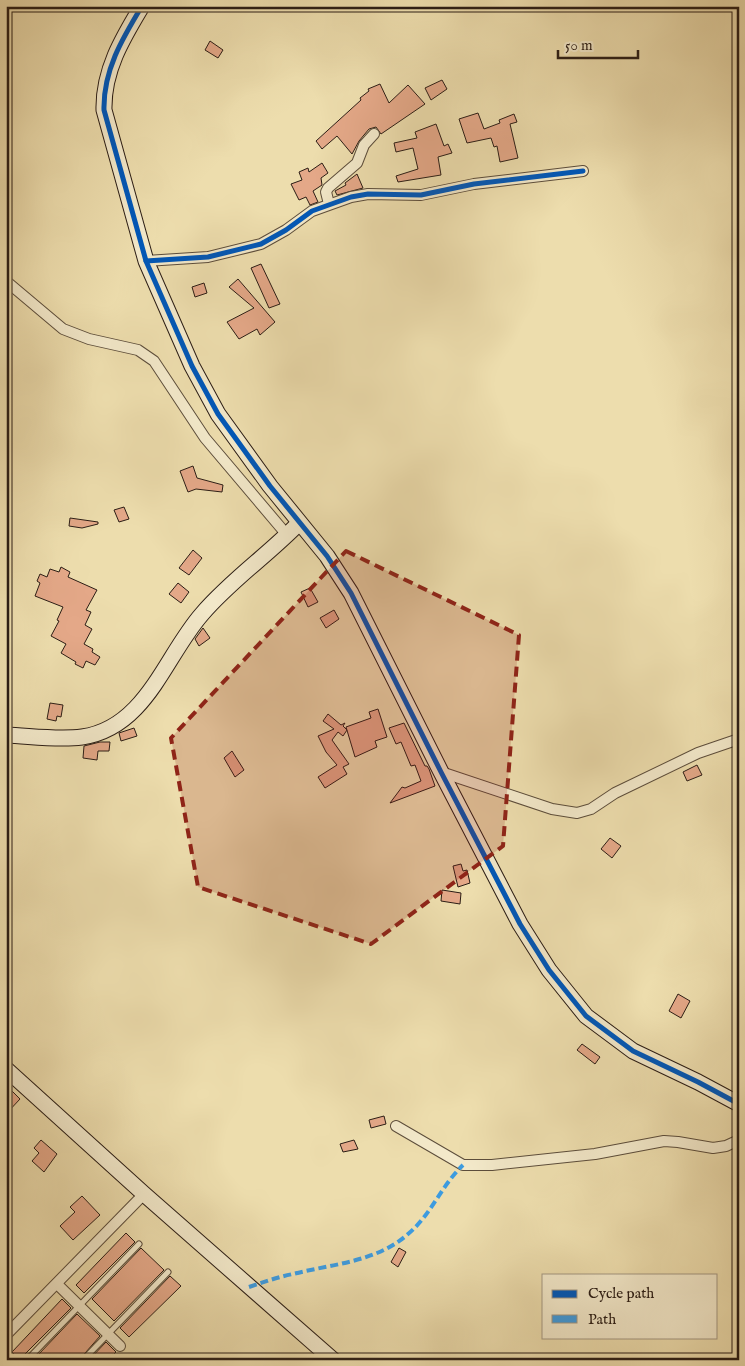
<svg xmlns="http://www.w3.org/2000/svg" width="745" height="1366" font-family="'IM FELL English',serif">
<rect width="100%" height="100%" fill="#edddad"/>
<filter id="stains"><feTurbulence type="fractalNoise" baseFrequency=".004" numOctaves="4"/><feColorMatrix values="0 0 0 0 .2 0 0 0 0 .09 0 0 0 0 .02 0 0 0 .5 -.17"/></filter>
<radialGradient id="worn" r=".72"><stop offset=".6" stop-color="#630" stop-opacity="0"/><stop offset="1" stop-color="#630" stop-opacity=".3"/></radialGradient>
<!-- building -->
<g fill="#e4a888" stroke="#2b1d15">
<polygon points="210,41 223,50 218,58 205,50"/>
<polygon points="442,80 447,89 431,100 425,88"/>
<polygon points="380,84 389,103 408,85 425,104 381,134 376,127 369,129 359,141 352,154 337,136 322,149 316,141 361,100 360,98 369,91 368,89"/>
<polygon points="478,113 484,129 500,123 499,120 514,114 517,122 510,124 518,158 500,162 497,146 494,147 491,138 467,143 459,119"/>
<polygon points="436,124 444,146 448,144 452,153 438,157 441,175 398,182 396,176 418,169 413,148 396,152 394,143 417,138 415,132"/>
<polygon points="322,163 328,173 321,178 322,185 313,191 318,202 310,205 306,197 299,200 291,184 302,180 299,172 308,168 309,172"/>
<polygon points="357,174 363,188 337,195 335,191 346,185 345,183"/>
<polygon points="261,264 280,304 269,308 251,268"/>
<polygon points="238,279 275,322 260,335 257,329 239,339 227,322 254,308 229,287"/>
<polygon points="204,283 207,293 195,297 192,287"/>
<polygon points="193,466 197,478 223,485 222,492 196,489 188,492 180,471"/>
<polygon points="124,507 129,519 119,522 114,510"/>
<polygon points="70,518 98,522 98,524 82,528 69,526"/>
<polygon points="193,550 202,558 189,575 179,568"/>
<polygon points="61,567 70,572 68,577 97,590 86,610 91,612 85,625 92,629 84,644 93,649 92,652 100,657 95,665 86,661 83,668 75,664 76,662 61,653 66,644 51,636 59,621 57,620 63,607 35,596 40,583 37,581 40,574 47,577 50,569 59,572"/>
<polygon points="178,583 189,592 181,603 169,594"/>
<polygon points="310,588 318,602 308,607 301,592"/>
<polygon points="334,610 339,619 326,628 320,618"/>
<polygon points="203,628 210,638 199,646 195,639"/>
<polygon points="50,703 63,705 61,717 57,716 56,721 47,719"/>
<polygon points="378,709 387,737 375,741 377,747 355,757 346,727 371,718 369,712"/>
<polygon points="328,714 341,725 345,723 343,726 347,730 343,736 338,732 332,740 349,764 343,767 347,774 325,788 318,777 337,765 326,752 318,736 334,729 323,721"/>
<polygon points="404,723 425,766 427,766 429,769 435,786 390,803 402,787 405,788 421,781 415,765 411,766 401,742 396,744 389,728"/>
<polygon points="134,728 137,736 121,741 119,733"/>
<polygon points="100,742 110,742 109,751 98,751 97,760 83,758 84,746"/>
<polygon points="232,751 244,770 235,777 224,758"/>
<polygon points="697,765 702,775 687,781 683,772"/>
<polygon points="610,838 621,846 612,858 601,849"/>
<polygon points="461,864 463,871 467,870 470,883 458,887 453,866"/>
<polygon points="442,890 461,893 460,904 441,901"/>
<polygon points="678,994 690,1001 681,1018 669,1011"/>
<polygon points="582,1044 600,1057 595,1064 577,1050"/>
<polygon points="11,1090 20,1099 6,1114 6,1095"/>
<polygon points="384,1116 386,1124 371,1128 369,1120"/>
<polygon points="41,1140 57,1154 44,1172 32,1161 39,1153 34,1148"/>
<polygon points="354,1140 358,1149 343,1152 340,1144"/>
<polygon points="82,1196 100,1215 73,1240 60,1226 75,1212 70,1207"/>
<polygon points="126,1233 135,1242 84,1293 76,1285"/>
<polygon points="141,1248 164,1270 114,1321 92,1299"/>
<polygon points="399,1248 406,1252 398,1267 391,1262"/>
<polygon points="170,1276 181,1286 129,1337 120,1328"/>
<polygon points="62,1299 71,1308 19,1360 12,1352"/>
<polygon points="77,1314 100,1336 79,1360 43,1360 38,1355"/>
<polygon points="106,1342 116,1352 108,1360 89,1360"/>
</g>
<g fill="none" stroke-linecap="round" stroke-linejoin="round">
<defs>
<g id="lane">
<polyline points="27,1360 139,1244"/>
<polyline points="83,1360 168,1272"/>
</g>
<g id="street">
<polyline points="329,204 326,192 328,188 357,163 364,145 374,134"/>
<polyline points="146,261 208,257 261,244 286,230 312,211 351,197 368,194 421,195 474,184 583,171"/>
<polyline points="6,281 63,329 89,339 138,350 154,361 205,438 287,535"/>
<polyline points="441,772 552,809 577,813 591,809 615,793 698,753 739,739"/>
<polyline points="396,1126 463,1165 492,1165 595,1154 664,1141 678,1142 713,1148 726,1146 739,1140"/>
<polyline points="57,1284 120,1346"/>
<polyline points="6,1335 144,1194"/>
</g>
<g id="secondary">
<path d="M142 6C122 39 103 71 104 110L146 261 192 366 218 414 270 486 327 556 351 593 441 772 520 924 549 970 586 1016 633 1051 698 1082 739 1104"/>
<path d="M6 735C31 736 57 740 82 737 146 728 165 656 202 614 231 580 268 555 299 523"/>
<polyline points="6,1069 144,1194 333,1360"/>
</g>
</defs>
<!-- lane casing -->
<use href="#lane" stroke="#5c4d3b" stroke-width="7"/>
<!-- street casing -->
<use href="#street" stroke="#5c4d3b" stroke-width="12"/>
<!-- secondary casing -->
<use href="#secondary" stroke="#2b1d15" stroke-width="17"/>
<!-- lane -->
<use href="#lane" stroke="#f3e9ca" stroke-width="5"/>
<!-- street -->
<use href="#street" stroke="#f3e9ca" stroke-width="10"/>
<!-- secondary -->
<use href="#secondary" stroke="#f3e9ca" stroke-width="15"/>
<!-- quiet -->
<path stroke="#3d9bdf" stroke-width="4" stroke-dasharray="8 4" stroke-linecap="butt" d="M249 1287C264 1282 278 1277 293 1274 332 1264 377 1262 408 1234 431 1215 441 1186 463 1165"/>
<defs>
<g id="cycleway">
<path d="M142 6C122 39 103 71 104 110L146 261 192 366 218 414 270 486 327 556 351 593 441 772 520 924 549 970 586 1016 633 1051 698 1082 739 1104"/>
<polyline points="146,261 208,257 261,244 286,230 312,211 351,197 368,194 421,195 474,184 583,171"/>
</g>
</defs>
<!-- cycleway casing -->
<use href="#cycleway" stroke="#f3e9ca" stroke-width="8"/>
<!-- cycleway -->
<use href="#cycleway" stroke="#0057b8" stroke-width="5"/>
</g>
<!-- marked area -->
<path fill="#8f2418" fill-opacity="0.2" stroke="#8f2418" stroke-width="4" stroke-dasharray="10 6" stroke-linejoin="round" d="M346 551 519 635 503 846 371 944 198 887 171 738Z"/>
<!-- margin -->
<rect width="745" height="1366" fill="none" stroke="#edddad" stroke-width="25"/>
<rect x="8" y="8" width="730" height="1351" fill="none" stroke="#2b1d15" stroke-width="2.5"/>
<rect x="12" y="12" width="720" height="1341" fill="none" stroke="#2b1d15"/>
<!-- legend -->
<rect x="542" y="1274" width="175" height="65" fill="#f3e9ca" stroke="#a39782"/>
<rect x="552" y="1290" width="25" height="8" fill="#0057b8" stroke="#a39782"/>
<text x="588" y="1298" font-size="15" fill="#2b1d15">Cycle path</text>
<rect x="552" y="1315" width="25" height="8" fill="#3d9bdf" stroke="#a39782"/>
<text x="588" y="1324" font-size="15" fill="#2b1d15">Path</text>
<!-- scale -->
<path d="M558 50v8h80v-8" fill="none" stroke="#2b1d15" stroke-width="2.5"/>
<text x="565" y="50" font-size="15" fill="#2b1d15" stroke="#f3e9ca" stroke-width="4" paint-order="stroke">50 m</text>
<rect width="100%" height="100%" filter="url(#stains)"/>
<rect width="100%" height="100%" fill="url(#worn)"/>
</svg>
